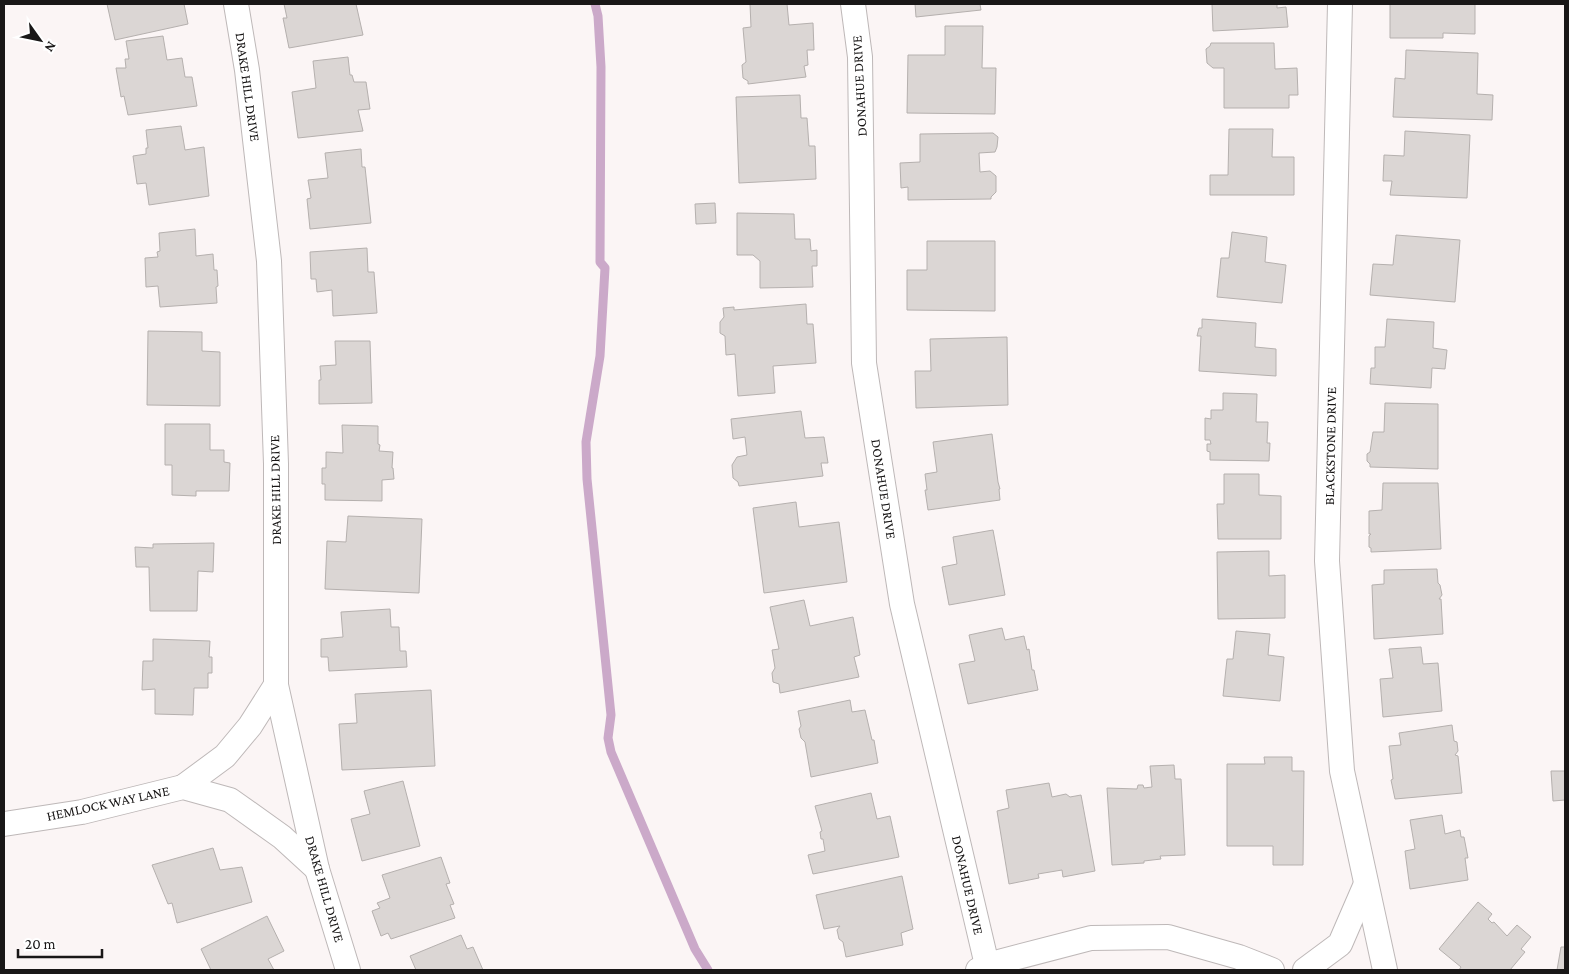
<svg xmlns="http://www.w3.org/2000/svg" width="1569" height="974" font-family="'Crimson Pro',serif">
<rect width="100%" height="100%" fill="#fbf5f5"/>
<g fill="none" stroke-linecap="round" stroke-linejoin="round">
<!-- stream -->
<polyline stroke="#cba9c9" stroke-width="9" points="595,4 598,16 601,67 600,262 605,268 600,356 586,442 587,479 611,715 608,738 611,752 695,949 708,970"/>
</g>
<!-- building -->
<g fill="#dbd6d4" stroke="#b5b0ae">
<polygon points="107,4 184,4 188,24 115,40"/>
<polygon points="284,4 356,4 363,35 289,48 283,18 287,18"/>
<polygon points="750,4 787,4 789,25 813,23 814,50 807,50 808,65 804,66 806,77 748,84 748,81 743,78 742,65 746,62 743,28 751,27"/>
<polygon points="915,4 980,4 981,10 916,17"/>
<polygon points="1212,4 1277,4 1277,8 1286,7 1288,27 1213,31"/>
<polygon points="1390,4 1475,4 1475,34 1443,33 1443,38 1390,38"/>
<polygon points="945,26 983,26 982,68 996,68 995,114 907,113 908,55 945,55"/>
<polygon points="163,36 167,60 182,58 185,77 192,77 197,106 128,115 124,96 121,97 116,68 126,68 125,59 129,59 126,41"/>
<polygon points="1211,43 1274,43 1275,69 1297,68 1298,95 1289,95 1289,108 1224,108 1224,68 1213,68 1207,63 1206,49 1210,46"/>
<polygon points="1406,50 1478,53 1477,94 1493,95 1492,120 1393,117 1395,78 1405,79"/>
<polygon points="348,57 350,75 352,75 354,82 366,82 370,109 358,110 363,131 298,138 292,92 316,88 313,61"/>
<polygon points="800,95 801,118 807,118 809,146 815,146 816,179 739,183 736,97"/>
<polygon points="181,126 185,150 204,147 209,196 149,205 146,183 137,184 133,156 146,154 146,148 148,148 146,130"/>
<polygon points="1229,129 1273,129 1272,157 1294,157 1294,195 1210,195 1210,175 1228,175"/>
<polygon points="1405,131 1470,135 1467,198 1390,195 1392,181 1383,181 1384,155 1404,156"/>
<polygon points="993,133 998,137 997,147 995,152 979,153 980,172 990,171 996,176 996,192 991,197 991,199 908,200 908,187 901,188 900,163 920,162 920,134"/>
<polygon points="361,149 362,167 365,167 371,223 310,229 307,199 311,198 308,180 328,178 325,153"/>
<polygon points="715,203 716,223 696,224 695,204"/>
<polygon points="737,213 794,214 795,239 810,239 811,251 817,250 817,266 812,266 813,287 760,288 760,261 753,255 737,255"/>
<polygon points="195,229 196,256 213,254 214,270 217,270 218,286 216,287 217,303 160,307 158,286 146,287 145,258 158,257 157,252 160,251 159,233"/>
<polygon points="1232,232 1267,237 1265,262 1286,265 1282,303 1217,297 1221,258 1229,258"/>
<polygon points="1396,235 1460,240 1455,302 1370,295 1373,264 1393,265"/>
<polygon points="927,241 995,241 995,311 907,310 907,270 927,270"/>
<polygon points="367,248 368,272 374,272 377,313 333,316 332,290 317,292 316,279 311,279 310,252"/>
<polygon points="806,304 807,324 813,324 816,363 773,366 775,393 738,396 735,354 726,355 725,336 720,333 720,322 724,317 723,308 734,307 734,310"/>
<polygon points="1202,319 1256,323 1255,347 1276,349 1276,376 1199,371 1201,336 1197,336 1199,328 1202,328"/>
<polygon points="1387,319 1434,322 1433,348 1447,350 1445,369 1432,368 1431,388 1370,384 1371,368 1375,368 1375,347 1385,347"/>
<polygon points="148,331 202,332 202,351 220,352 220,406 147,405"/>
<polygon points="1007,337 1008,405 916,408 915,371 931,371 930,339"/>
<polygon points="335,341 370,341 372,403 319,404 319,380 321,380 320,366 336,365"/>
<polygon points="1223,393 1257,394 1256,422 1268,422 1267,443 1270,443 1269,461 1210,460 1210,452 1207,451 1207,444 1211,444 1210,440 1205,440 1205,418 1211,419 1211,410 1223,410"/>
<polygon points="1385,403 1438,404 1438,469 1370,467 1370,464 1367,461 1367,454 1370,452 1373,432 1384,432"/>
<polygon points="801,411 805,438 824,437 828,463 821,463 823,476 739,486 738,482 733,478 732,465 737,457 747,455 745,437 733,439 731,419"/>
<polygon points="165,424 210,424 210,450 224,450 224,462 230,463 229,491 196,491 196,496 172,495 172,465 165,465"/>
<polygon points="342,425 378,426 378,444 380,445 379,451 393,452 392,468 393,468 394,479 382,480 382,501 325,500 325,484 322,484 322,468 326,468 326,452 343,453"/>
<polygon points="992,434 998,482 1000,489 999,489 1000,500 928,510 925,490 927,490 925,474 937,472 933,442"/>
<polygon points="1224,474 1259,474 1259,495 1281,496 1281,539 1218,539 1217,504 1224,504"/>
<polygon points="1383,483 1438,483 1441,549 1371,552 1371,548 1369,547 1369,536 1371,534 1369,534 1369,511 1382,510"/>
<polygon points="796,502 799,527 839,522 847,582 764,593 753,508"/>
<polygon points="348,516 422,519 419,593 325,589 327,541 346,542"/>
<polygon points="993,530 1005,595 949,605 942,567 957,564 953,537"/>
<polygon points="214,543 213,572 198,571 197,611 150,611 149,567 136,567 135,547 153,548 153,544"/>
<polygon points="1269,551 1269,576 1285,575 1285,618 1218,619 1217,552"/>
<polygon points="1437,569 1438,583 1440,585 1442,595 1439,599 1441,599 1443,634 1374,639 1372,585 1384,584 1384,570"/>
<polygon points="804,600 810,626 853,617 860,655 854,657 859,677 780,693 779,684 773,682 772,673 775,668 772,650 779,649 770,607"/>
<polygon points="390,609 391,627 399,627 400,651 406,651 407,667 329,671 328,657 321,657 321,639 343,637 341,612"/>
<polygon points="1002,628 1005,640 1024,636 1027,650 1029,649 1032,670 1034,670 1038,690 968,704 959,664 975,661 969,635"/>
<polygon points="1236,631 1270,634 1268,655 1284,657 1280,701 1223,696 1227,659 1233,659"/>
<polygon points="153,639 210,641 209,657 212,657 212,673 208,673 208,688 194,688 193,715 155,714 155,689 142,690 143,661 153,661"/>
<polygon points="1421,647 1423,664 1438,663 1442,711 1383,717 1380,679 1393,678 1389,649"/>
<polygon points="431,690 435,766 342,770 339,724 357,723 355,694"/>
<polygon points="850,700 852,712 865,710 872,740 874,740 878,763 811,777 805,742 801,738 799,729 801,726 798,711"/>
<polygon points="1452,725 1454,741 1457,742 1458,751 1455,755 1458,756 1462,793 1395,799 1391,780 1393,779 1389,746 1401,745 1399,733"/>
<polygon points="1264,757 1292,757 1292,771 1304,771 1303,865 1273,865 1273,846 1227,846 1227,764 1265,764"/>
<polygon points="1174,765 1175,779 1181,779 1185,855 1160,856 1161,859 1144,861 1144,863 1112,865 1107,788 1137,789 1138,785 1143,785 1144,788 1152,787 1150,766"/>
<polygon points="1551,771 1565,771 1565,800 1553,801"/>
<polygon points="403,781 420,846 362,861 351,819 370,814 364,791"/>
<polygon points="1049,783 1052,797 1066,794 1070,797 1081,795 1095,871 1063,877 1062,870 1038,874 1039,878 1009,884 997,811 1009,808 1006,790"/>
<polygon points="871,793 877,819 890,816 899,857 813,874 808,855 825,851 823,839 821,839 820,832 822,831 815,806"/>
<polygon points="1442,815 1445,834 1460,830 1461,837 1464,837 1468,858 1465,858 1468,880 1410,889 1405,851 1415,849 1410,820"/>
<polygon points="213,848 220,870 242,867 252,902 177,923 172,903 168,904 152,865"/>
<polygon points="441,857 450,883 446,884 454,904 450,905 455,918 391,939 388,933 381,936 372,911 380,908 377,903 390,898 382,875"/>
<polygon points="902,876 913,929 901,933 903,945 846,957 843,942 839,939 837,930 840,926 824,929 816,895"/>
<polygon points="1478,902 1492,914 1488,919 1492,923 1494,922 1507,936 1517,925 1531,937 1521,949 1525,952 1510,970 1459,970 1461,967 1439,949"/>
<polygon points="267,916 284,951 268,959 274,970 211,970 201,949"/>
<polygon points="461,935 467,949 473,947 483,970 416,970 410,956"/>
<polygon points="1561,947 1565,947 1565,970 1557,970"/>
</g>
<g fill="none" stroke-linecap="round" stroke-linejoin="round">
<defs>
<g id="street">
<polyline points="236,4 247,70 269,261 276,464 276,685 317,869 348,970"/>
<polyline points="853,4 860,57 864,363 902,604 987,965"/>
<polyline points="1340,4 1327,561 1342,771 1385,970"/>
<polyline points="183,787 225,756 250,726 276,685"/>
<polyline points="4,824 82,812 183,787 230,800 282,837 317,869"/>
<polyline points="978,970 987,965 1091,938 1168,937 1239,957 1272,970"/>
<polyline points="1305,970 1340,944 1366,884"/>
</g>
</defs>
<!-- street casing -->
<use href="#street" stroke="#beb8b8" stroke-width="26"/>
<!-- street -->
<use href="#street" stroke="#fff" stroke-width="24"/>
</g>
<g text-anchor="middle" stroke-width="5" stroke-linejoin="round" paint-order="stroke">
<!-- street labels -->
<g font-size="14" fill="#191717" stroke="#fff">
<text transform="translate(859 86) rotate(-93)" y="5">DONAHUE DRIVE</text>
<text transform="translate(248 87) rotate(82)" y="5">DRAKE HILL DRIVE</text>
<text transform="translate(1330 446) rotate(-89)" y="5">BLACKSTONE DRIVE</text>
<text transform="translate(884 489) rotate(81)" y="5">DONAHUE DRIVE</text>
<text transform="translate(275 490) rotate(-91)" y="5">DRAKE HILL DRIVE</text>
<text transform="translate(108 803) rotate(-12)" y="5">HEMLOCK WAY LANE</text>
<text transform="translate(968 885) rotate(77)" y="5">DONAHUE DRIVE</text>
<text transform="translate(325 889) rotate(74)" y="5">DRAKE HILL DRIVE</text>
</g>
</g>
<!-- border -->
<rect width="1569" height="974" fill="none" stroke="#191717" stroke-width="10"/>
<!-- north arrow -->
<g transform="translate(40 40) rotate(123)" stroke="#ffffff" stroke-width="4" paint-order="stroke">
<path d="M0-4L9 19L0 12L-9 19Z" fill="#191717"/>
<text y="-8" font-size="14" font-weight="bold" text-anchor="middle" fill="#191717">N</text>
</g>
<!-- scale -->
<path d="M18 949v8h84v-8" fill="none" stroke="#191717" stroke-width="2.5"/>
<text x="25" y="949" font-size="15" fill="#191717" stroke="#ffffff" stroke-width="4" paint-order="stroke">20 m</text>
</svg>
